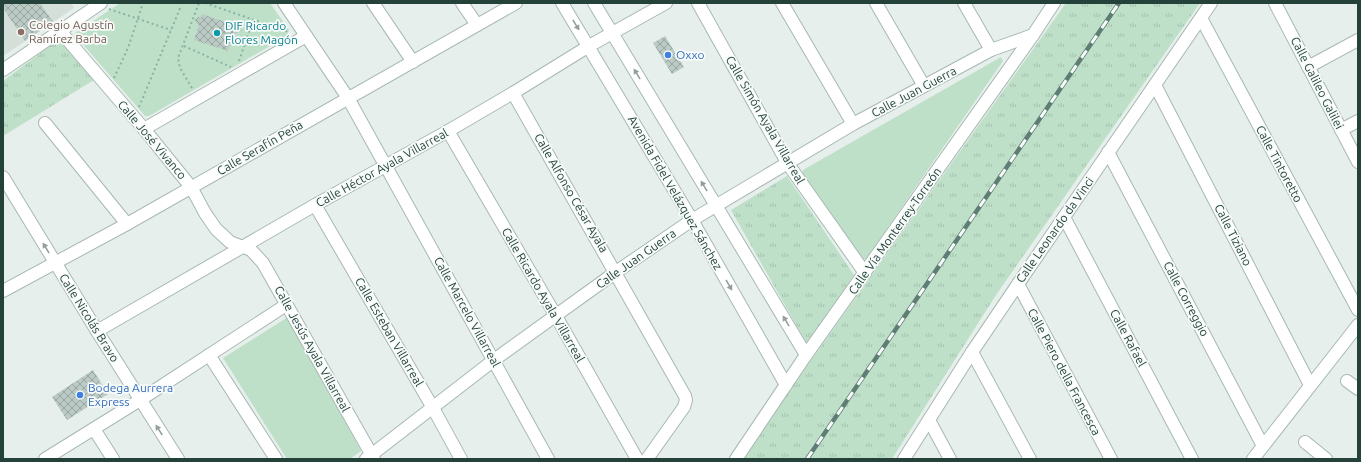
<svg xmlns="http://www.w3.org/2000/svg" width="1361" height="462" font-family="Ubuntu,sans-serif">
<defs>
<pattern id="grass-tufts" width="24" height="20" patternUnits="userSpaceOnUse"><rect width="24" height="20" fill="#bfe0c8"/><path d="M3 7l-1-3M5 7V3M7 7l1-3M15 17l-1-3M17 17v-4M19 17l1-3" fill="none" stroke="#a4c1ad"/></pattern>
<pattern id="building-cross-hatch" width="8" height="8" patternUnits="userSpaceOnUse"><rect width="8" height="8" fill="#bbcac4"/><path d="M0 0l8 8M0 8l8-8" fill="none" stroke="#98a6a0"/></pattern>
</defs>
<rect width="100%" height="100%" fill="#e6efeb"/>
<!-- built -->
<polygon fill="#d4dfda" points="3,3 71,3 74,8 3,56"/>
<!-- grass -->
<g fill="url(#grass-tufts)">
<polygon points="1066,3 1200,3 996,295 892,459 744,459 814,356"/>
<polygon points="55,42 62,43 94,80 3,136 3,81"/>
<polygon points="787,176 854,275 807,344 731,210"/>
</g>
<!-- park -->
<g fill="#bfe0c8">
<polygon points="120,3 270,3 289,30 287,36 149,116 145,116 74,34"/>
<polygon points="1001,57 1003,61 866,259 861,259 802,174 803,170"/>
<polygon points="288,317 361,451 350,459 287,459 223,358"/>
</g>
<!-- building -->
<g fill="url(#building-cross-hatch)">
<polygon points="3,3 40,3 53,22 25,41 3,8"/>
<polygon points="202,14 228,23 227,26 233,28 238,25 242,30 232,36 228,51 194,40 199,25 197,24 195,20 198,17 201,17"/>
<polygon points="665,36 684,67 672,74 653,43"/>
<polygon points="93,370 108,394 67,420 52,397"/>
</g>
<g fill="none" stroke-linecap="round" stroke-linejoin="round">
<defs>
<g id="minor">
<polyline points="284,3 348,98 548,459"/>
<polyline points="373,3 413,62"/>
<polyline points="462,3 477,25"/>
<polyline points="562,3 692,220 786,385"/>
<polyline points="594,3 806,355"/>
<polyline points="698,3 788,164 865,273"/>
<polyline points="782,3 853,124"/>
<polyline points="876,3 924,86"/>
<polyline points="964,3 991,50"/>
<polyline points="1275,3 1358,162"/>
<polyline points="1201,18 1358,310"/>
<polyline points="60,31 144,129 191,187 205,213 216,229 230,242 251,250 263,263 374,459"/>
<polyline points="1308,67 1358,40"/>
<polyline points="3,70 101,3"/>
<polyline points="1155,85 1310,385"/>
<polyline points="513,93 685,396 686,400 684,407 647,459"/>
<polyline points="45,123 127,224"/>
<polyline points="144,129 306,36"/>
<polyline points="1341,130 1358,121"/>
<polyline points="448,131 556,316 637,459"/>
<polyline points="1108,152 1263,446"/>
<polyline points="3,177 97,331 178,459"/>
<polyline points="315,205 433,408 461,459"/>
<polyline points="1064,217 1192,459"/>
<polyline points="1018,284 1111,459"/>
<polyline points="3,291 127,224 516,3"/>
<polyline points="97,331 315,205 448,131 513,93 589,46 666,3"/>
<polyline points="972,352 1030,459"/>
<polyline points="209,355 276,459"/>
<polyline points="1347,381 1358,389"/>
<polyline points="929,420 950,459"/>
<polyline points="94,429 113,459"/>
<polyline points="1305,442 1326,459"/>
<polyline points="45,459 140,400 286,305"/>
<polyline points="366,459 494,360 616,272 692,220 853,124 924,86 991,50 1033,35"/>
<polyline points="736,459 806,355 1033,35 1054,3"/>
<polyline points="904,459 972,352 1018,284 1211,3"/>
<polyline points="1253,459 1358,325"/>
</g>
</defs>
<!-- minor casing -->
<use href="#minor" stroke="#a8b8b2" stroke-width="14"/>
<!-- path -->
<g stroke="#86b3a5" stroke-width="2" stroke-dasharray="2 3" stroke-linecap="butt">
<polyline points="205,3 289,32"/>
<polyline points="109,9 171,30"/>
<polyline points="184,46 231,67"/>
<polyline points="239,61 253,20"/>
<polyline points="114,78 128,48 143,3"/>
<polyline points="192,88 180,68 178,58 199,3"/>
<polyline points="139,107 181,6"/>
</g>
<!-- minor -->
<use href="#minor" stroke="#fff" stroke-width="12"/>
<defs>
<polyline id="rail" points="807,459 1119,3"/>
</defs>
<!-- rail casing -->
<use href="#rail" stroke="#5f7d75" stroke-width="4.5"/>
<!-- rail -->
<use href="#rail" stroke="#f7fbf9" stroke-width="3" stroke-dasharray="9" stroke-linecap="butt"/>
</g>
<!-- one-way arrows -->
<defs><path id="oneway-solid" d="M-6-.8H1V-3.2L6.5 0L1 3.2V.8H-6Z"/></defs>
<g fill="#92a09c">
<use href="#oneway-solid" transform="translate(576 25) rotate(58)"/>
<use href="#oneway-solid" transform="translate(637 74) rotate(-121)"/>
<use href="#oneway-solid" transform="translate(704 186) rotate(-121)"/>
<use href="#oneway-solid" transform="translate(46 248) rotate(-121)"/>
<use href="#oneway-solid" transform="translate(729 285) rotate(60)"/>
<use href="#oneway-solid" transform="translate(786 321) rotate(-121)"/>
<use href="#oneway-solid" transform="translate(159 430) rotate(-123)"/>
</g>
<!-- markers -->
<circle fill="#8d6e63" stroke="#f7fbf9" stroke-width="1.5" cx="21" cy="32" r="4"/>
<circle fill="#0f9aa8" stroke="#f7fbf9" stroke-width="1.5" cx="217" cy="33" r="4"/>
<g fill="#3f7fe0" stroke="#f7fbf9" stroke-width="1.5">
<circle cx="668" cy="55" r="4"/>
<circle cx="80" cy="395" r="4"/>
</g>
<g text-anchor="middle" stroke-width="3.5" stroke-linejoin="round" paint-order="stroke">
<!-- education labels -->
<g font-size="12" fill="#785e54" stroke="#f7fbf9" text-anchor="start">
<text x="29" y="29">Colegio Agustín<tspan x="29" dy="14">Ramírez Barba</tspan></text>
</g>
<!-- culture labels -->
<g font-size="12" fill="#0d838f" stroke="#f7fbf9" text-anchor="start">
<text x="225" y="30">DIF Ricardo<tspan x="225" dy="14">Flores Magón</tspan></text>
</g>
<!-- shop labels -->
<g font-size="12" fill="#366cbe" stroke="#f7fbf9" text-anchor="start">
<text x="676" y="59">Oxxo</text>
<text x="88" y="392">Bodega Aurrera<tspan x="88" dy="14">Express</tspan></text>
</g>
<!-- street labels -->
<g font-size="12" fill="#24423a" stroke="#f7fbf9">
<text transform="translate(1317 83) rotate(63)" y="4">Calle Galileo Galilei</text>
<text transform="translate(914 92) rotate(-28)" y="4">Calle Juan Guerra</text>
<text transform="translate(765 120) rotate(60)" y="4">Calle Simón Ayala Villarreal</text>
<text transform="translate(152 140) rotate(50)" y="4">Calle José Vivanco</text>
<text transform="translate(260 148) rotate(-30)" y="4">Calle Serafín Peña</text>
<text transform="translate(1279 164) rotate(62)" y="4">Calle Tintoretto</text>
<text transform="translate(382 168) rotate(-29)" y="4">Calle Héctor Ayala Villarreal</text>
<text transform="translate(571 193) rotate(60)" y="4">Calle Alfonso César Ayala</text>
<text transform="translate(675 193) rotate(60)" y="4">Avenida Fidel Velázquez Sánchez</text>
<text transform="translate(1055 230) rotate(-55)" y="4">Calle Leonardo da Vinci</text>
<text transform="translate(895 231) rotate(-55)" y="4">Calle Vía Monterrey-Torreón</text>
<text transform="translate(1233 235) rotate(63)" y="4">Calle Tiziano</text>
<text transform="translate(636 259) rotate(-35)" y="4">Calle Juan Guerra</text>
<text transform="translate(543 295) rotate(60)" y="4">Calle Ricardo Ayala Villarreal</text>
<text transform="translate(1186 299) rotate(62)" y="4">Calle Correggio</text>
<text transform="translate(467 312) rotate(61)" y="4">Calle Marcelo Villarreal</text>
<text transform="translate(89 318) rotate(58)" y="4">Calle Nicolás Bravo</text>
<text transform="translate(389 332) rotate(60)" y="4">Calle Esteban Villarreal</text>
<text transform="translate(1128 338) rotate(62)" y="4">Calle Rafael</text>
<text transform="translate(312 349) rotate(61)" y="4">Calle Jesús Ayala Villarreal</text>
<text transform="translate(1064 372) rotate(62)" y="4">Calle Piero della Francesca</text>
</g>
</g>
<!-- border -->
<rect width="1361" height="462" fill="none" stroke="#24423a" stroke-width="8"/>
</svg>
